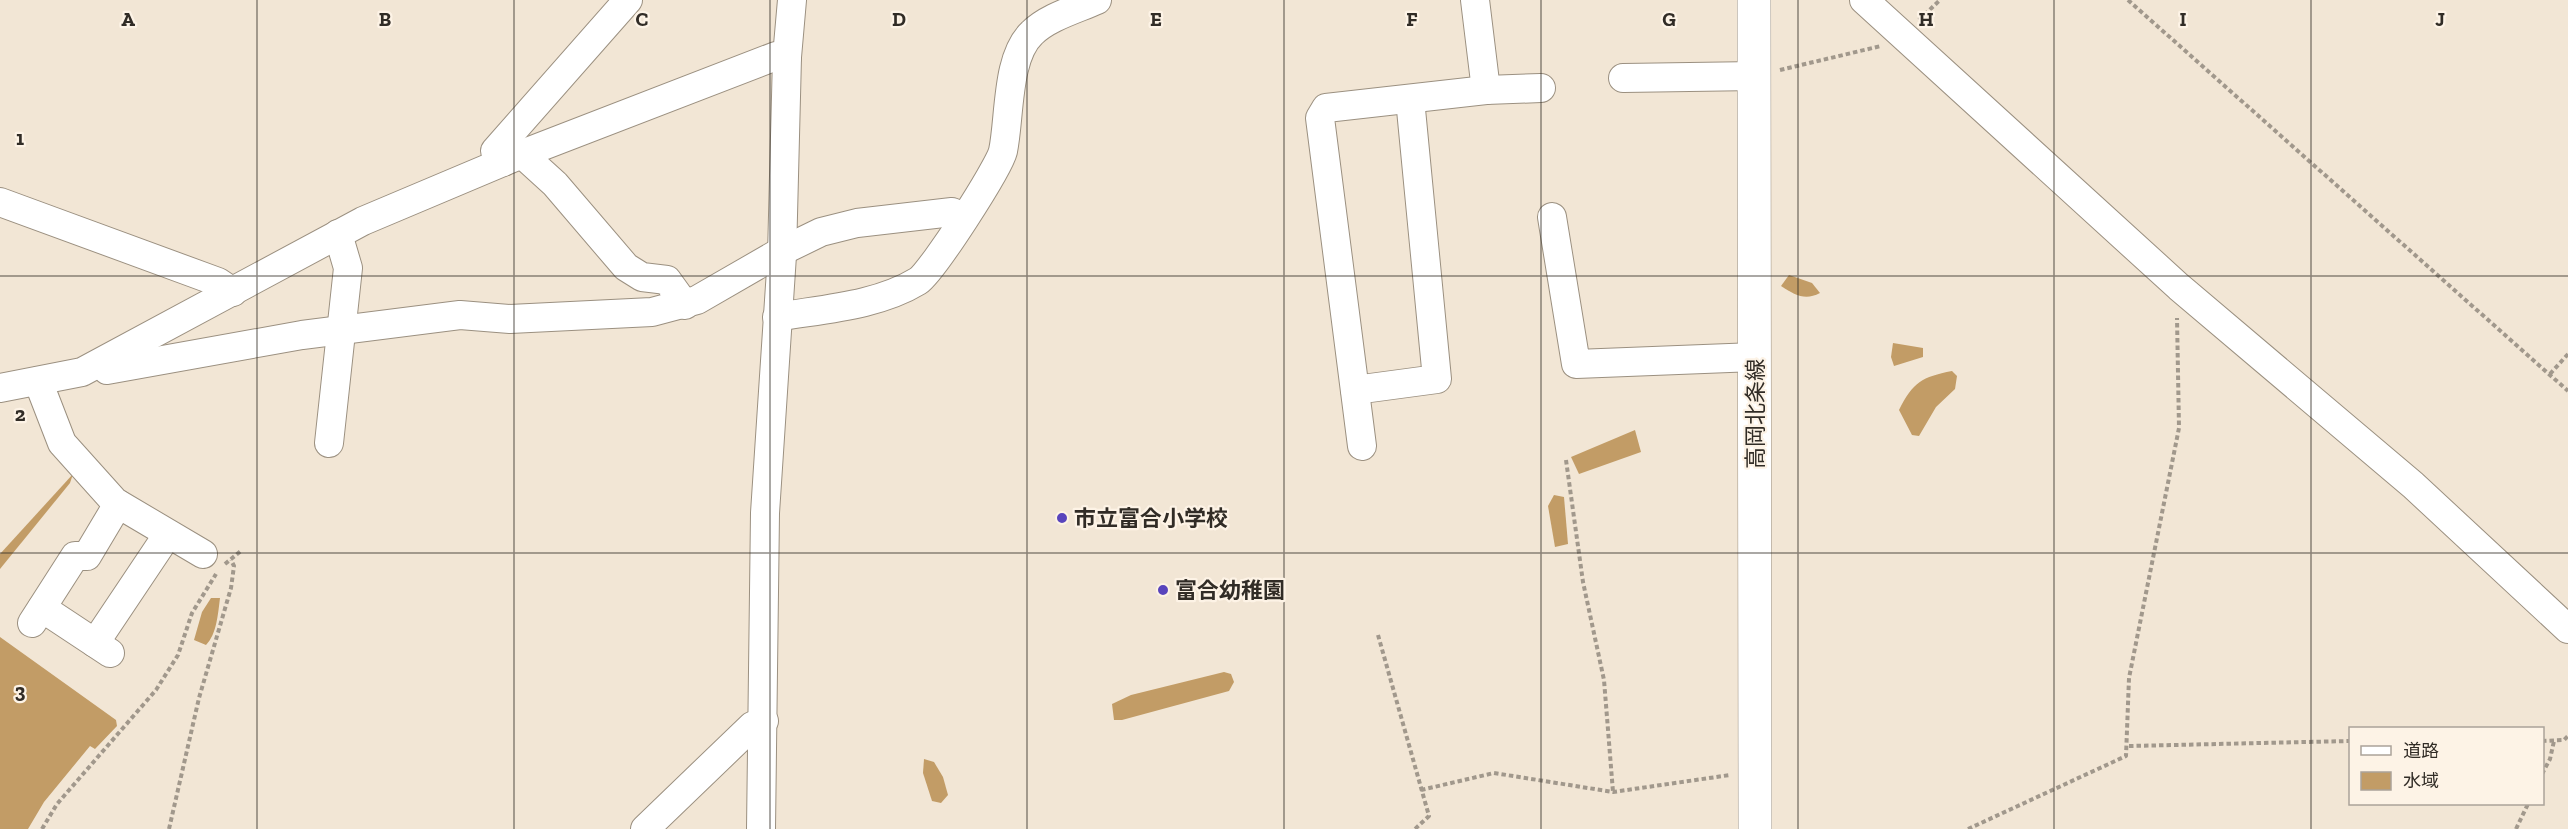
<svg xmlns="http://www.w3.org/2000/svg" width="2568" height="829" font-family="'Zilla Slab','Noto Sans JP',serif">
<rect width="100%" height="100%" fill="#f2e6d5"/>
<!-- water -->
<g fill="#c29c66">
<path d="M1789 275 1812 283 1820 293C1805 301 1795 295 1781 286Z"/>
<polygon points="1893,343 1923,348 1923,357 1894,366 1891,357"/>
<path d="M1952 371 1957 376 1955 389 1936 407 1919 436 1912 435 1899 410C1913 382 1922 377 1952 371Z"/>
<polygon points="1635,430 1641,452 1579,474 1571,457"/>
<polygon points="73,474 70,483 0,569 0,554"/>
<polygon points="1554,495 1564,497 1568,544 1555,547 1548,506"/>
<path d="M211 598H220C218 613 217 634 206 645L194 640 202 612Z"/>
<polygon points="0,637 116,720 117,726 95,749 90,746 44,802 28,829 0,829"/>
<polygon points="1224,672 1231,674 1234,682 1229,691 1122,720 1114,720 1112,704 1131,695"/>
<polygon points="924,759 934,762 943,777 948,795 941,803 932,801 923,773"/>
</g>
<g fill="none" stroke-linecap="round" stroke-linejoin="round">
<defs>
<g id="minor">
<polyline points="1475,0 1486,90"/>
<polyline points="1864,0 2179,287 2413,485 2568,629"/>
<polyline points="1623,78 1756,76"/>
<polyline points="522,154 555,184 626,267 642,277 667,280 685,305"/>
<polyline points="503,162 495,151 628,0"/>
<polyline points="0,202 218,282 233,292"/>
<polyline points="1552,217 1576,364 1755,357"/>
<path d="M777 317C823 309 877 306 918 281 932 272 999 168 1003 151 1010 118 1006 57 1032 33 1048 17 1077 9 1097 0"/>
<polyline points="101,363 107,370 302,335 460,315 510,319 652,312 697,300 782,251 821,232 857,223 952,212 964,217"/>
<polyline points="38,381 62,443 115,502 203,554"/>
<polyline points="0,388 82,372 363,221 522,154 776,56 787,57"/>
<polyline points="1355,390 1437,379 1410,99"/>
<polyline points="329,443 348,268 338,234"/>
<polyline points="1362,446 1320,118 1326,108 1486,90 1541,88"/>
<polyline points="42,608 110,653"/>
<polyline points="32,623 75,556 87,556 118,504"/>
<polyline points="95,643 168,534"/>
<polyline points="645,829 752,726 764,721"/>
<polyline points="761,829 765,513 782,255 787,57 792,0"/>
</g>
<polyline id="major" points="1754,0 1755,829"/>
</defs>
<!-- minor casing -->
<use href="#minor" stroke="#9b9080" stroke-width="30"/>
<!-- major casing -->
<use href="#major" stroke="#9b9080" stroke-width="34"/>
<!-- path -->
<g stroke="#a1988c" stroke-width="4" stroke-dasharray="4.5 3" stroke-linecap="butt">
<polyline points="2128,0 2568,391"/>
<polyline points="1919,20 1940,0"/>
<polyline points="1780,70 1881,46"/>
<polyline points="2550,374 2568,354"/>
<polyline points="1566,460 1583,582 1604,680 1613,792"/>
<polyline points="225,564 242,550"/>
<polyline points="1378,635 1429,816 1415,829"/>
<polyline points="2542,741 2564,740 2568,736"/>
<polyline points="2129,746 2350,741"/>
<polyline points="2542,774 2550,759 2554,741"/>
<polyline points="1421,790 1494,773 1613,792 1730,775"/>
<polyline points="42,829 57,804 156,690 178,655 192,613 216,574"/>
<polyline points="169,829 199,698 231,588 234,566 231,560"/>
<polyline points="1968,829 2126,756 2129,678 2179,428 2177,318"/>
<polyline points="2516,829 2528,804"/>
</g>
<!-- minor -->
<use href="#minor" stroke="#fff" stroke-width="28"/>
<!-- major -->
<use href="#major" stroke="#fff" stroke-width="33"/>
</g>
<!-- grid -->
<path fill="none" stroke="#312c26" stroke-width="1.5" stroke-opacity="0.55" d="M257 0V829M514 0V829M770 0V829M1027 0V829M1284 0V829M1541 0V829M1798 0V829M2054 0V829M2311 0V829M0 276H2568M0 553H2568"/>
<!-- markers -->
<g fill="#5844bc" stroke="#fdf3e6" stroke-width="2">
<circle cx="1062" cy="518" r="6"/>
<circle cx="1163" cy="590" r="6"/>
</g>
<g text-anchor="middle" stroke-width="4.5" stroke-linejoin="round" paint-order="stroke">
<!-- street labels -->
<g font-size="22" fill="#312c26" stroke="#fdf3e6">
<text transform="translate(1755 414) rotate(-90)" y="8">高岡北条線</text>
</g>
<!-- poi labels -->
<g font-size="22" font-weight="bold" fill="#312c26" stroke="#fdf3e6" text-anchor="start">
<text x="1074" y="526">市立富合小学校</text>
<text x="1175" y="598">富合幼稚園</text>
</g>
</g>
<g font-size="20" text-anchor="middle" font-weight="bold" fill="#312c26" stroke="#fdf3e6" stroke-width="4.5" stroke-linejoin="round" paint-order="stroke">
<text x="128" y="26">A</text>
<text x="385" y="26">B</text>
<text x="642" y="26">C</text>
<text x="899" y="26">D</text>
<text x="1156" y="26">E</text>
<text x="1412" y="26">F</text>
<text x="1669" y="26">G</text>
<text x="1926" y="26">H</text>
<text x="2183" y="26">I</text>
<text x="2440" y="26">J</text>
<text x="20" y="145">1</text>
<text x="20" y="421">2</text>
<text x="20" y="698">3</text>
</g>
<!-- legend -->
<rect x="2349" y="727" width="195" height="78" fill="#fdf3e6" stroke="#aba399" stroke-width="1.5"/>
<rect x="2361" y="746" width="30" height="9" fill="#ffffff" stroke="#aba399" stroke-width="1.5"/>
<text x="2403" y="757" font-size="18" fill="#312c26">道路</text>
<rect x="2361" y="772" width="30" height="18" fill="#c29c66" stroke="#aba399" stroke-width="1.5"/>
<text x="2403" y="787" font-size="18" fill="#312c26">水域</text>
</svg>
